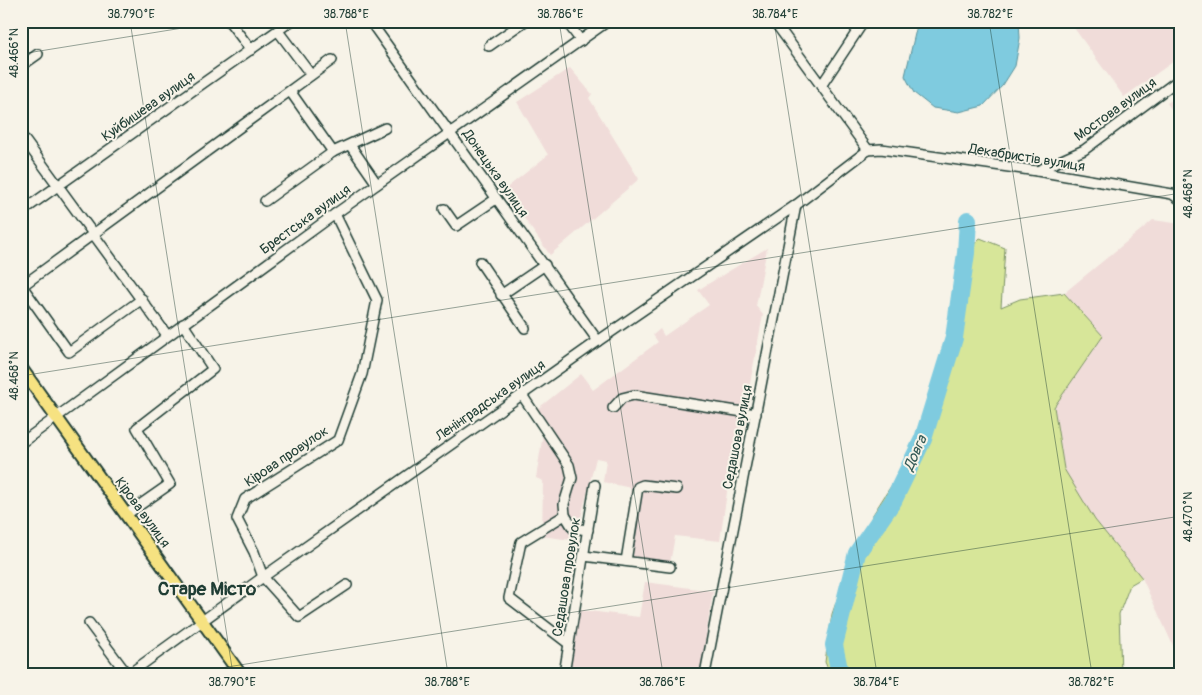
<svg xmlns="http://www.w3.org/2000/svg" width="1202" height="695" font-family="Pangolin,sans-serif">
<rect width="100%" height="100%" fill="#f7f3e8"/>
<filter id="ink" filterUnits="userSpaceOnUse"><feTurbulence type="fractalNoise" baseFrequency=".02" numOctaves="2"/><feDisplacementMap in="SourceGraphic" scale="10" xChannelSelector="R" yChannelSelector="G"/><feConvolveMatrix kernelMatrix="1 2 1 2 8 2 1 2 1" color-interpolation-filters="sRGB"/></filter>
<g filter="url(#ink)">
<!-- built -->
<g fill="#f0dcd9">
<polygon points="1069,21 1181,21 1181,56 1124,97"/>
<polygon points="570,68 592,94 589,98 639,179 550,255 504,190 548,155 517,102"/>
<polygon points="1181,94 1181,123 1167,103"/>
<polygon points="1153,220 1181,224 1181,663 1142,578 1095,520 1064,469 1054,407 1103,336 1064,293"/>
<polygon points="767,248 756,306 763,315 737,452 732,457 720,541 675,536 669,569 621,562 631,488 603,482 606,460 596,458 581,517 571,540 542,536 543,481 536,478 543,434 531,414 581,374 593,390 658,342 653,335 660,329 664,336 709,305 698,290"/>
<polygon points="645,582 713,591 700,674 568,674 580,610 639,617"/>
</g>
<!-- green -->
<polygon fill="#d7e699" stroke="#7b9266" points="980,238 1005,248 1001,307 1020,299 1064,293 1103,336 1054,407 1064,469 1095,520 1142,578 1130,585 1119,614 1121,674 830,674 825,662 832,614 841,588 872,516 896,478 923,439 936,372 948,337 956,282 966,253"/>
<!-- water -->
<polygon fill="#7fcbdf" stroke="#59929b" points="918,21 1019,21 1020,38 1015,66 1003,85 983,106 959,112 933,108 914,93 905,76"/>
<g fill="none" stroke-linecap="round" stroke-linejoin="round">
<!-- river -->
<polyline stroke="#7fcbdf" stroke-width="18" points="840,674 834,645 857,553 893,501 923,439 954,338 966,253 968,220"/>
<defs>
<g id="minor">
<polyline points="229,21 251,50"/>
<polyline points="370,21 598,341"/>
<polyline points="566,21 581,41"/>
<polyline points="774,21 868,150"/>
<polyline points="278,31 311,75"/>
<polyline points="489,46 525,21"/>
<polyline points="21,66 38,54"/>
<polyline points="821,86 864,21"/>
<polyline points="290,91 333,152"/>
<polyline points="21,135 167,335"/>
<polyline points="350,145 377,184"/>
<polyline points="868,150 881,149 1037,171 1172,194 1181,200"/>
<polyline points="1037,171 1084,150 1181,78"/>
<polyline points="265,201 333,152 385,128"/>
<polyline points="444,209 456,226 496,199"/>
<polyline points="21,212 291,21"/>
<polyline points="335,214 377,300 362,374 338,440 245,499 237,519 254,552 263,577 299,617 347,585"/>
<polyline points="480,262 525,328"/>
<polyline points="501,295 545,265"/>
<polyline points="142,299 69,352 22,286 332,60"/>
<polyline points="522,395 569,465 572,478 564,504 565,515 573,528 588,530"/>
<polyline points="613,408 622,398 634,395 756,414"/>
<polyline points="21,443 335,214 608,21"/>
<polyline points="127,514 170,484 137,428 213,369 183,324"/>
<polyline points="565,515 521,542 509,598 569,644"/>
<polyline points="584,556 670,567"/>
<polyline points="626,561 638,487 643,485 677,489"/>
<polyline points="89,623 127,674"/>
<polyline points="129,674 263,577 598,341 796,205 868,150"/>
<polyline points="564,674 595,485"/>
<polyline points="705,674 796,205"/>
</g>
<polyline id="major" points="21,368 240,674"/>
</defs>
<!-- minor casing -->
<use href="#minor" stroke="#1f3d34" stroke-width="12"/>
<!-- major casing -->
<use href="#major" stroke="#1f3d34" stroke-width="15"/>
<!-- minor -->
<use href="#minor" stroke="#f7f3e8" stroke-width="9"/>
<!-- major -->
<use href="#major" stroke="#f6e281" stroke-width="11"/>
</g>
</g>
<!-- ticks -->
<path fill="none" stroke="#1f3d34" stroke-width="1" stroke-opacity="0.45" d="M130 21 233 674M345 21 448 674M559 21 663 674M774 21 877 674M989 21 1092 674M21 54 226 21M21 376 1181 193M183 674 1181 516"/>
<g text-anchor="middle" stroke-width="4" stroke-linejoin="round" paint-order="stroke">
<!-- street labels -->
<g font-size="14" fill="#1f3d34" stroke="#f7f3e8">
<text transform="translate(148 106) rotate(-35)" y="5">Куйбишева вулиця</text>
<text transform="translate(1115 109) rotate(-36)" y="5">Мостова вулиця</text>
<text transform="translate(1027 157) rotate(9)" y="5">Декабристів вулиця</text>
<text transform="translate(496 173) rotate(55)" y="5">Донецька вулиця</text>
<text transform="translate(305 219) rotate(-36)" y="5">Брестська вулиця</text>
<text transform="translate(490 400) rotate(-35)" y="5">Ленінградська вулиця</text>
<text transform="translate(737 437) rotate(-79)" y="5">Седашова вулиця</text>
<text transform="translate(286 456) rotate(-34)" y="5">Кірова провулок</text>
<text transform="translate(143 512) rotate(54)" y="5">Кірова вулиця</text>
<text transform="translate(566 577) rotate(-81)" y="5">Седашова провулок</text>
</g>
<!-- water labels -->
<g font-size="15" font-style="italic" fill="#325956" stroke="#f7f3e8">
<text transform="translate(915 453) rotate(-66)" y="5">Довга</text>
</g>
<!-- district labels -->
<g font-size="19" font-weight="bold" fill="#1f3d34" stroke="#f7f3e8">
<text x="207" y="595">Старе Місто</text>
</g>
</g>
<!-- margin -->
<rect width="1202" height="695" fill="none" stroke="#f7f3e8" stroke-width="55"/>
<rect x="28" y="28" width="1146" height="640" fill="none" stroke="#1f3d34" stroke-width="2"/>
<g font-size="12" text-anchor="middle" fill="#1f3d34">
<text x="131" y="18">38.790°E</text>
<text x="346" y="18">38.788°E</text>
<text x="560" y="18">38.786°E</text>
<text x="775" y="18">38.784°E</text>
<text x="990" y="18">38.782°E</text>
<text transform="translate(14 53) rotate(-90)" y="4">48.466°N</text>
<text transform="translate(1188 194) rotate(-90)" y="4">48.468°N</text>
<text transform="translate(14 376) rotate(-90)" y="4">48.468°N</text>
<text transform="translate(1188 517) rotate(-90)" y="4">48.470°N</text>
<text x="232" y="686">38.790°E</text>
<text x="447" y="686">38.788°E</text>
<text x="662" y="686">38.786°E</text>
<text x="876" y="686">38.784°E</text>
<text x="1091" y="686">38.782°E</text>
</g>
</svg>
